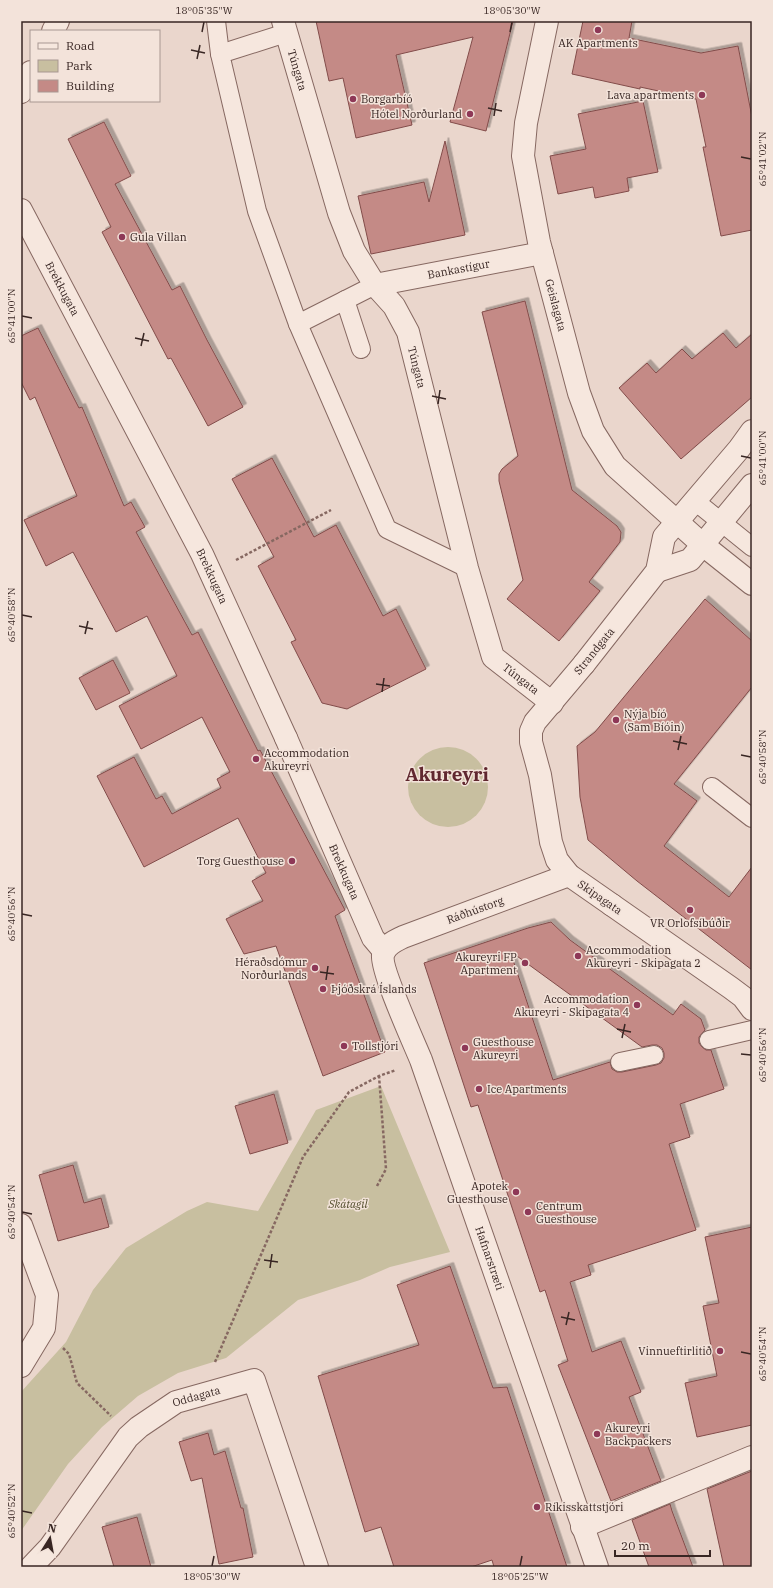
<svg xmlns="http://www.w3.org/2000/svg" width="773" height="1588" font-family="'IBM Plex Serif',serif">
<defs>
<filter id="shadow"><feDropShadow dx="3.5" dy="-3.5" stdDeviation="0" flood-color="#0004"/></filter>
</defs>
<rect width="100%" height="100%" fill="#ead6cc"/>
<!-- green -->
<g fill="#c8bfa0">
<circle cx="448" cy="787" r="40"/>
<polygon points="381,1086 450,1252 390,1267 360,1280 298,1300 226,1358 178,1373 138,1396 102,1427 68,1464 21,1531 21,1392 66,1342 93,1290 126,1248 187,1211 207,1202 258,1211 316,1110"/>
</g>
<!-- building -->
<g fill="#c48a86" stroke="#824c4a" fill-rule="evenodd" filter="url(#shadow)">
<polygon points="316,21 513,21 486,131 450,122 473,37 396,55 412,125 356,138 343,78 329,81"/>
<polygon points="583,21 632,21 629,38 701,53 738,46 752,117 752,230 721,236 703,147 706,147 696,99 640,87 640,89 572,74"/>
<polygon points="643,101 658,172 627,178 629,191 595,198 593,187 558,194 550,156 586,149 578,114"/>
<polygon points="104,122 131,176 115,184 172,290 180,286 207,340 243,407 208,426 171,358 168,359 102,232 111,227 68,139"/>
<polygon points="445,141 465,235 371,254 358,196 424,182 429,202"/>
<polygon points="525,301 572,490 617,526 621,532 620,542 589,582 600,591 559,641 507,599 523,580 499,481 499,474 502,469 518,456 482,312"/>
<polygon points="38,328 79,408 82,407 124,506 131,502 145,527 136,532 192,635 198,632 258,751 260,750 345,910 335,916 385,1052 323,1076 276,946 244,954 226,919 263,901 252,881 266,873 238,818 144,867 97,776 134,757 156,799 162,796 172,814 221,788 217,779 230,772 202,717 141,749 119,706 177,676 147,616 116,632 73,552 46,566 24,520 77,496 35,397 30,400 21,382 21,336"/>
<polygon points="723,333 736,348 752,334 752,397 681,459 619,388 647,363 656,373 682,349 692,359"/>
<polygon points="272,458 314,537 336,525 383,616 396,609 426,669 347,709 322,703 291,642 296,640 258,566 274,557 232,479"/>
<polygon points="705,599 752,641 752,687 674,784 697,801 664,846 729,897 752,867 752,970 637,881 588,840 580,797 577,746 595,732"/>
<polygon points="113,660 130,693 96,710 79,678"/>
<path d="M551 922 570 940 673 1015 681 1004 701 1019 705 1030 699 1037V1043L702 1047 706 1050H711L724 1089 680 1104 690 1137 669 1144 696 1230 588 1265 591 1275 570 1282 592 1352 621 1341 641 1392 629 1397 661 1481 611 1501 558 1365 568 1361 545 1290 540 1292 478 1105 471 1107 424 963 528 928ZM510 951 642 1047 652 1045H657L662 1048 664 1053V1058L661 1063 656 1065 622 1072H617L612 1069 610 1062 553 1080Z"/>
<polygon points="274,1094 288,1143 250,1154 235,1106"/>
<polygon points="73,1165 84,1203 101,1198 109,1227 58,1241 39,1175"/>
<polygon points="752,1227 752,1425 697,1437 685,1383 717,1376 703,1306 719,1303 705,1237"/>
<polygon points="450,1266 493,1388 507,1387 567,1567 494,1567 492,1560 471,1567 394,1567 381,1527 365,1532 318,1376 419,1345 397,1285"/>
<polygon points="208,1433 214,1455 225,1451 241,1508 243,1508 253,1557 219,1564 202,1478 191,1481 179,1442"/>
<polygon points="752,1471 752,1567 724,1567 707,1489"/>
<polygon points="670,1504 672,1511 693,1567 649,1567 632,1520"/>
<polygon points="137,1517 151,1567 114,1567 102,1527"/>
</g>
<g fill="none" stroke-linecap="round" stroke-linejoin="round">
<defs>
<g id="service">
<polyline points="216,21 220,54"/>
<polyline points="286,33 220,54 257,211 298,324 387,529 467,568"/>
<polyline points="345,300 361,349"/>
<polyline points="298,324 375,285"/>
<polyline points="695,501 752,547"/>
<polyline points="712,787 752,818"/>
<polyline points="709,1040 752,1030"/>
<polyline points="620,1062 654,1055"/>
</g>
<g id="pedestrian">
<path id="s1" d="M286 738 373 938 384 951"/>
<polyline points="582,1527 752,1457"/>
</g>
<g id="minor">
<path id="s2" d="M283 21 339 213 354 251 375 285 394 306 408 332 467 568 493 657 552 703"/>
<path id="s3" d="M547 21 526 123 523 156 539 242 579 393 593 431 615 466 703 545 752 584"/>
<polyline points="53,31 58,21"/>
<polyline points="21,92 31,72"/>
<path id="s4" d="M21 210 202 554 286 738"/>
<path id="s5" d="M375 285 542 253"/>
<polyline points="584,664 535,722 531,731 531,742 540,775 551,842 557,860 569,875 612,905"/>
<path id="s6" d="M569 875 403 937C395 941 385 945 383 955 380 968 414 1043 421 1060L597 1567"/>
<polyline points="21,1225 47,1295 44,1328 21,1366"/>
<path id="s7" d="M31 1567 50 1547 128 1437 139 1427 176 1402 254 1380 317 1567"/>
</g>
<g id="tertiary">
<polyline points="657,571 690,560 752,485"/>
<polyline points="584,664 657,571 664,537 739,449 752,431"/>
<polyline points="612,905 731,988 743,997 752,1009"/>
</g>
</defs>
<!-- service casing -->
<use href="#service" stroke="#866861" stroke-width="20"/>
<!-- pedestrian casing -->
<use href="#pedestrian" stroke="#866861" stroke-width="24"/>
<!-- minor casing -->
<use href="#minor" stroke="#866861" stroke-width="24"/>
<!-- tertiary casing -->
<use href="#tertiary" stroke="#866861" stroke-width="24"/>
<!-- path -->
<g stroke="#866861" stroke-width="2.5" stroke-dasharray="3 2" stroke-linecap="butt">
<polyline points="236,560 331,510"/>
<polyline points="377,1186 386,1169 379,1076"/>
<polyline points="63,1348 69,1354 77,1383 111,1416"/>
<polyline points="215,1362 303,1157 349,1092 379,1076 396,1070"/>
</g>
<!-- service -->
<use href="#service" stroke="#f6e7de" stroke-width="18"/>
<!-- pedestrian -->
<use href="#pedestrian" stroke="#f6e7de" stroke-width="22"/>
<!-- minor -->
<use href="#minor" stroke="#f6e7de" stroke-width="22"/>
<!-- tertiary -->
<use href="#tertiary" stroke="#f6e7de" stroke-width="22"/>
</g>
<!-- ticks -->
<path fill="none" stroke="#382623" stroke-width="1.5" d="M202 32 204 22M510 32 512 22M191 50 205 53M197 59 200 45M488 108 502 111M494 116 496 103M741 157 751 159M22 316 32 318M135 338 149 341M141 346 144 333M432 396 446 399M438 404 440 390M741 456 751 458M22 615 32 617M79 626 93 629M85 634 88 621M376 684 390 686M382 692 384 678M673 741 687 744M678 750 681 736M741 755 751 757M22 914 32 916M320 972 334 974M326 980 328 966M617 1029 631 1032M622 1038 625 1024M741 1054 751 1055M22 1212 32 1214M264 1260 278 1262M270 1268 272 1254M561 1317 575 1320M566 1325 569 1312M741 1352 751 1354M22 1511 32 1513M212 1566 214 1556M520 1566 522 1556"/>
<!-- markers -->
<g fill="#8e3857" stroke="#f3e3da" stroke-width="1.5">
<circle cx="598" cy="30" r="4"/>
<circle cx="702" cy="95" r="4"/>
<circle cx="353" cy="99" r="4"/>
<circle cx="470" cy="114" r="4"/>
<circle cx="122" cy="237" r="4"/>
<circle cx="616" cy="720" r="4"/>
<circle cx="256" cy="759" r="4"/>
<circle cx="292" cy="861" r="4"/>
<circle cx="690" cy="910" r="4"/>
<circle cx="578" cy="956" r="4"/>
<circle cx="525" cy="963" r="4"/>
<circle cx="315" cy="968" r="4"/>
<circle cx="323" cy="989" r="4"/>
<circle cx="637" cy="1005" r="4"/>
<circle cx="344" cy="1046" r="4"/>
<circle cx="465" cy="1048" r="4"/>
<circle cx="479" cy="1089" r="4"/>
<circle cx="516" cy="1192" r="4"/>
<circle cx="528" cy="1212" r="4"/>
<circle cx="720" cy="1351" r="4"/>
<circle cx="597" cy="1434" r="4"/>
<circle cx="537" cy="1507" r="4"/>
</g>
<g text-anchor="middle" stroke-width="3" stroke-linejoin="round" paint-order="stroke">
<!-- poi labels -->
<g font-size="11" fill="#382623" stroke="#f3e3da" text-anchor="start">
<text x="598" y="47" text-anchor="middle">AK Apartments</text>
<text x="694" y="99" text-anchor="end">Lava apartments</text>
<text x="361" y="103">Borgarbíó</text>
<text x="462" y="118" text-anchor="end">Hótel Norðurland</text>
<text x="130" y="241">Gula Villan</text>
<text x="624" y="718">Nýja bíó<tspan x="624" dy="13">(Sam Bíóin)</tspan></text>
<text x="264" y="757">Accommodation<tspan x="264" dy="13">Akureyri</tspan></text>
<text x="284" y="865" text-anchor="end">Torg Guesthouse</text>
<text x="690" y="927" text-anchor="middle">VR Orlofsíbúðir</text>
<text x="586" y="954">Accommodation<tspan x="586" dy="13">Akureyri - Skipagata 2</tspan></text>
<text x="517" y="961" text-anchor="end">Akureyri FP<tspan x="517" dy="13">Apartment</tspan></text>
<text x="307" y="966" text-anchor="end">Héraðsdómur<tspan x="307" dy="13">Norðurlands</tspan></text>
<text x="331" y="993">Þjóðskrá Íslands</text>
<text x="629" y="1003" text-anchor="end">Accommodation<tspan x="629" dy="13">Akureyri - Skipagata 4</tspan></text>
<text x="473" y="1046">Guesthouse<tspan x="473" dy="13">Akureyri</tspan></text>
<text x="352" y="1050">Tollstjóri</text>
<text x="487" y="1093">Ice Apartments</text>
<text x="508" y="1190" text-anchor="end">Apotek<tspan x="508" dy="13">Guesthouse</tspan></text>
<text x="536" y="1210">Centrum<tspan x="536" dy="13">Guesthouse</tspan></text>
<text x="712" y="1355" text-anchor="end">Vinnueftirlitið</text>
<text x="605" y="1432">Akureyri<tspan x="605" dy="13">Backpackers</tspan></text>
<text x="545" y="1511">Ríkisskattstjóri</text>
</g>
<!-- street labels -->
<g font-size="11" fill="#382623" stroke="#f3e3da">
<text dy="4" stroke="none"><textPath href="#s2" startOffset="51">Túngata</textPath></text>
<text dy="4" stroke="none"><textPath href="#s5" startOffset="85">Bankastígur</textPath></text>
<text dy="4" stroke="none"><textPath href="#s4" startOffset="89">Brekkugata</textPath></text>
<text dy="4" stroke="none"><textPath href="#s3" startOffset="290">Geislagata</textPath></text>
<text dy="4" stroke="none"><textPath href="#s2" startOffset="375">Túngata</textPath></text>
<text dy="4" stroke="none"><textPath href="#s4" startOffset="413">Brekkugata</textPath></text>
<text transform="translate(594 651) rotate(-51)" y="4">Strandgata</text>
<text dy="4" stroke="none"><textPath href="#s2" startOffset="710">Túngata</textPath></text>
<text dy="4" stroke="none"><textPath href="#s1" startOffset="146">Brekkugata</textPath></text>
<text transform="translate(600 897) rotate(35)" y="4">Skipagata</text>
<text transform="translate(475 910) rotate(-20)" y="4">Ráðhústorg</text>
<text dy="4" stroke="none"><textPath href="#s6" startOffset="527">Hafnarstræti</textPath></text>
<text dy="4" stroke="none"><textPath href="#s7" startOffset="243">Oddagata</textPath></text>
</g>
<!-- park labels -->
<g font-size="11" font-style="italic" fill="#524e2c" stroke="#f3e3da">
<text x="348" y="1208">Skátagil</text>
</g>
<!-- town labels -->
<g font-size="19" font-weight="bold" fill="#60272f" stroke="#f3e3da">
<text x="447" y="781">Akureyri</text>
</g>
</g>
<!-- border -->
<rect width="773" height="1588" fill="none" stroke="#f3e3da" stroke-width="44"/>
<!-- legend -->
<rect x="30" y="30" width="130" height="72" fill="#f3e3da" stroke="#a89791"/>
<rect x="38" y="43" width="20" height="6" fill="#f6e7de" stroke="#a89791"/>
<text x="66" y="50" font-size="12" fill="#382623">Road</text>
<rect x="38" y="60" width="20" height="12" fill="#c8bfa0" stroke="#a89791"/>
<text x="66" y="70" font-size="12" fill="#382623">Park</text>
<rect x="38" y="80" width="20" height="12" fill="#c48a86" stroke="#a89791"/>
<text x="66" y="90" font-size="12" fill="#382623">Building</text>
<!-- north arrow -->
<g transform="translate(50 1538) rotate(11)" stroke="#f3e3da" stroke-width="3" paint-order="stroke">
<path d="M0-3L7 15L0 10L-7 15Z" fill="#382623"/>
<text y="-6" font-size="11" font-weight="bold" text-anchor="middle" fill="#382623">N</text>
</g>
<!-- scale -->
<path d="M615 1550v6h95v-6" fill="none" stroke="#382623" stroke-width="2"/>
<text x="621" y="1550" font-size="12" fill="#382623" stroke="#f3e3da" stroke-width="3" paint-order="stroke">20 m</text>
<rect x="22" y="22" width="729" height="1544" fill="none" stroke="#382623" stroke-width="1.5"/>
<g font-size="10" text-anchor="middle" fill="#382623">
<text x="204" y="14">18°05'35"W</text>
<text x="512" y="14">18°05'30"W</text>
<text transform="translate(762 159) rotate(-90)" y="4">65°41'02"N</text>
<text transform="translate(11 316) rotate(-90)" y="4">65°41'00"N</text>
<text transform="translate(762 458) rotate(-90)" y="4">65°41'00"N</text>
<text transform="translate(11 615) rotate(-90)" y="4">65°40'58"N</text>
<text transform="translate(762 757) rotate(-90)" y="4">65°40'58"N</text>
<text transform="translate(11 914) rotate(-90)" y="4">65°40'56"N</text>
<text transform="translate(762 1055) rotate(-90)" y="4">65°40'56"N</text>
<text transform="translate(11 1212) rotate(-90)" y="4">65°40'54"N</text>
<text transform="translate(762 1354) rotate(-90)" y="4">65°40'54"N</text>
<text transform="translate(11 1511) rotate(-90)" y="4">65°40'52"N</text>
<text x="212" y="1580">18°05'30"W</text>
<text x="520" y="1580">18°05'25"W</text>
</g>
</svg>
